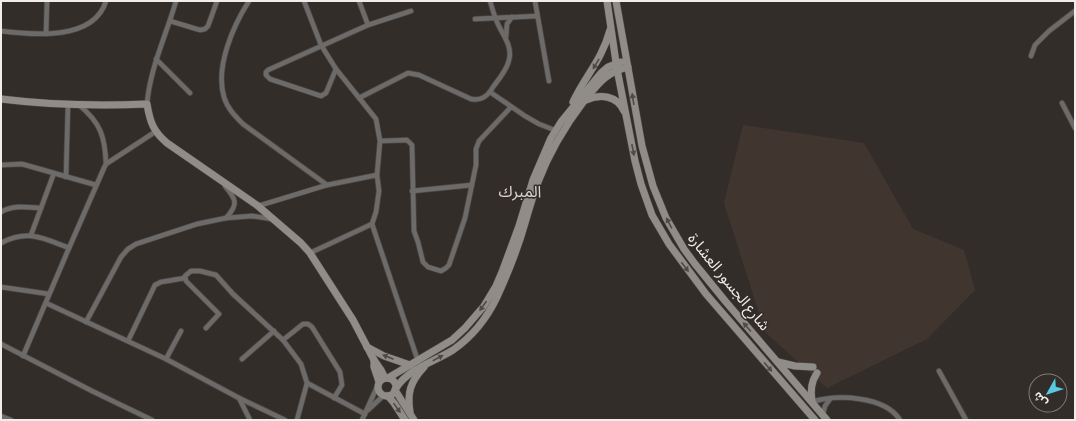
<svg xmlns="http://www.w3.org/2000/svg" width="1076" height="421" font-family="'Alegreya Sans','Noto Sans Arabic',sans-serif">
<rect width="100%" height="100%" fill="#332d2a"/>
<!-- built -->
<polygon fill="#41352f" points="743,125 864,143 913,229 964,250 975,290 927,339 827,388 765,332 724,203"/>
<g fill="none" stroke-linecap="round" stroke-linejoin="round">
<defs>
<g id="street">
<path d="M249 1C233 26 215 67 224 97 227 108 235 116 243 124L327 185"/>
<polyline points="304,1 321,45 336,69 376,119 380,141 377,175 379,191 376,212 372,224 310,253"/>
<polyline points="359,1 368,25"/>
<polyline points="535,1 549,81"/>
<polyline points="475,19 537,16"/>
<polyline points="170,21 200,30 205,29 208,26 217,1"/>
<path d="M1 31C33 35 94 41 106 1"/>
<polyline points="46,34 47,1"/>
<polyline points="506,37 507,24 512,17"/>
<polyline points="1031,56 1035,45 1049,31 1075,11"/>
<polyline points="156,59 190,93"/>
<polyline points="336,69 326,93 321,96 270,79 266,75 266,72 268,70 368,25 411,11"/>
<polyline points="490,92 525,116 539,124 557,131"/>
<path d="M359 98 408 73 419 75 471 99C482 101 488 96 493 87 499 79 507 70 509 60 513 46 502 34 497 22 494 15 492 8 490 1"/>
<polyline points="1062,103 1075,128"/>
<path d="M147 104C150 68 166 36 176 1"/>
<path d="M79 105C101 123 105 137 106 164"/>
<polyline points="380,141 407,140 412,145 414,231 418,242 423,262 428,267 441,271 446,268 449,265 465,218 476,165 476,149 479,141 511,107"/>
<polyline points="1,165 22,164 96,185"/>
<polyline points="66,177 68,105"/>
<path d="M225 186C236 199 239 204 226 218"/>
<polyline points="412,191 472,185"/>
<polyline points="258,206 327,185 377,175"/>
<path d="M1 212C13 205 27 207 41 208"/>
<polyline points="372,224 418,361"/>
<polyline points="31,235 54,173"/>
<path d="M1 243C28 229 43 238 69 248"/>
<polyline points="1,287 49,294"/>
<polyline points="46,303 166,359 239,398 285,420"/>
<polyline points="86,322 121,257 128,249 136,244 197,224 226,218 252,216 272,219"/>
<polyline points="206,328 219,314 186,281 185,276 191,271 200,271 216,275 233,294 283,340 301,364 307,383 365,414"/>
<polyline points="283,340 303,324 308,324 312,327 340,372 342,385 334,398"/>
<polyline points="128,341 155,285 161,282 185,278"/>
<polyline points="1,344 92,391 152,420"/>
<polyline points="23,356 69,248 104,168 106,164 155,132"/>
<polyline points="166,359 181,331"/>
<polyline points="242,359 274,331"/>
<polyline points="939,371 966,420"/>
<polyline points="239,398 250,420"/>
<path d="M812 402C837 394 885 396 900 420"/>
<polyline points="368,410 383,396"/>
<polyline points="823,414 825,406 830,399"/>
<polyline points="1,416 11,420"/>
<polyline points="297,420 307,383"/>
<polyline points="362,420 377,387"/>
</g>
<g id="secondary">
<polyline points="607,1 617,69 635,161 641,184 652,215 669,244 706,294 815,420"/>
<polyline points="616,1 642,146 653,186 666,218 684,249 695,264 726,302 827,420"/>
<path d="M1 99C50 105 98 106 147 104 150 122 153 131 167 143L258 206 301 243 310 253 353 320 374 360 381 370 385 378"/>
<path d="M586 100C600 94 617 95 624 111"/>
<path d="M573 102C585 76 602 60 610 30"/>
<polyline points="367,347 384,356 410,365"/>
<polyline points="374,360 374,367 379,382"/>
<polyline points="778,362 795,366 813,367"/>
<circle cx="387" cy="387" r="9"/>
<polyline points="388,378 452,340 465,328 484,306 496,286 502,272 519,226 533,180 551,138 561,122 601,73 608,67 621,62"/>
<path d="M396 388C409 368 434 362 453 350 473 336 487 318 497 297 508 273 518 248 525 223 529 209 533 196 538 182 549 153 565 126 584 101 598 84 606 72 628 67"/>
<polyline points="395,390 414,420"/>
<polyline points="388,396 394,403 405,420"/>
<path d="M812 401C810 390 811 382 817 373"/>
<path d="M410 412C407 393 410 382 424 367"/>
</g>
</defs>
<!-- street casing -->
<use href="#street" stroke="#4e4845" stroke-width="6"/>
<!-- secondary casing -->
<use href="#secondary" stroke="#4e4845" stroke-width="8"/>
<!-- street -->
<use href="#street" stroke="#6d6b69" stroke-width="4.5"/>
<!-- secondary -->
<use href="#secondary" stroke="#908d89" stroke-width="7"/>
</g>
<!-- one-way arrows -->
<defs><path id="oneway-solid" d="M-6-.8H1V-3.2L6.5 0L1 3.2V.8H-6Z"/></defs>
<g fill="#4f4a46">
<use href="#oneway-solid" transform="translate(596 64) rotate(121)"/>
<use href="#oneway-solid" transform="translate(633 99) rotate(-99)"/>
<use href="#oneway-solid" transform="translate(633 150) rotate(79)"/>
<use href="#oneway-solid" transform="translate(669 223) rotate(-118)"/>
<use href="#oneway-solid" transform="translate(685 267) rotate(53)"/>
<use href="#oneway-solid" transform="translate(483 306) rotate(125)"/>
<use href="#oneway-solid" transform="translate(747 327) rotate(-131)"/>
<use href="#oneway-solid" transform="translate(388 357) rotate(-157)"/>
<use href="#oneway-solid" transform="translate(438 358) rotate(-28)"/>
<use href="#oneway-solid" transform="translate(768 367) rotate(49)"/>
<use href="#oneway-solid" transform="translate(397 408) rotate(54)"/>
</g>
<g text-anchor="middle" stroke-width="3" stroke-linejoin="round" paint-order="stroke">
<!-- street labels -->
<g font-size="15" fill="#f1edea" stroke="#332d2a">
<text transform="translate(729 282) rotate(51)" y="5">شارع الجسور العشارة</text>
</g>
<!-- neighbourhood labels -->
<g font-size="16" fill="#dcd4d0" stroke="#332d2a">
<text x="520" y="197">المبرك</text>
</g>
</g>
<!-- border -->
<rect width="1076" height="421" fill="none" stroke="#f1edea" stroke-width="4"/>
<!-- north arrow -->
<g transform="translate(1048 393) rotate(231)"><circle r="19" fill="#332d2a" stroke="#7f7a77"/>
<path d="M0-3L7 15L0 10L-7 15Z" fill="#57c9e2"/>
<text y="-6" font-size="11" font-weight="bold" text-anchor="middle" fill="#f1edea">ش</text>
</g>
</svg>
